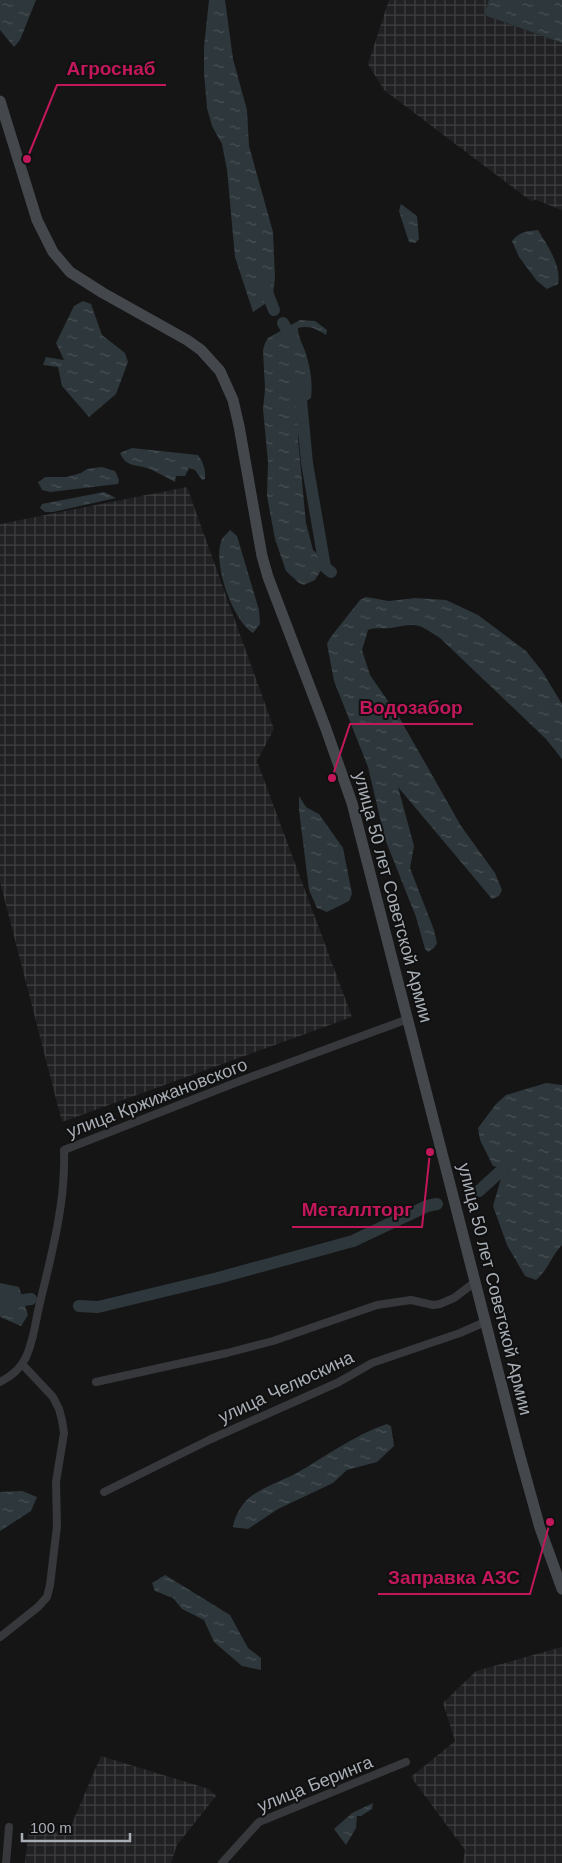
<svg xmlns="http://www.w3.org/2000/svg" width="562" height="1863" font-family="Helvetica,sans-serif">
<defs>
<pattern id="industrial-grid" width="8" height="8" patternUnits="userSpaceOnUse" patternTransform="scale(1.25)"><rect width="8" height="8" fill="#212123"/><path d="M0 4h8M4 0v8" fill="none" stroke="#3e3f41"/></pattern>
<pattern id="water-ripples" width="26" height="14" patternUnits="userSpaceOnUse" patternTransform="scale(1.25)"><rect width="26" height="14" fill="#2e373b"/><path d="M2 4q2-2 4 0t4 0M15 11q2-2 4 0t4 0" fill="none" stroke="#495155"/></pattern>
</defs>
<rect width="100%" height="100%" fill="#151516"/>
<!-- industrial -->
<g fill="url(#industrial-grid)">
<polygon points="389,0 489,0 484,15 562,43 562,210 536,200 531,201 384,90 368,64"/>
<polygon points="187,487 274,729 257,761 352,1017 62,1122 0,882 0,524"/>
<polygon points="562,1647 562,1863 463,1863 465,1850 411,1777 455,1741 443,1703 476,1671"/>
<polygon points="101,1756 209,1789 216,1796 177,1845 171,1863 25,1863 30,1821 67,1835"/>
</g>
<!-- water -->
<g fill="url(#water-ripples)">
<polygon points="0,0 36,0 20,40 14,47 0,30"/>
<polygon points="209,0 225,0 233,59 247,110 249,146 273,232 275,278 273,295 268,302 253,312 235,257 227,170 222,144 212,126 207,108 204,73 204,47"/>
<polygon points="489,0 562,0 562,43 484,15"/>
<polygon points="401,204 417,216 419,239 415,243 409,242 399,211"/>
<path d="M538 230C547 245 562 266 558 284L547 289 537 281 519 257 512 241C519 232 527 231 538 230Z"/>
<polygon points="83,301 91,304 102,335 125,353 128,362 116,394 89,417 62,386 58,367 43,365 46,357 64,360 56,343 74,306"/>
<path d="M300 320 315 321 327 330 326 335C317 329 309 325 298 328 298 337 302 343 305 351 310 365 313 383 311 398L301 405 298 439 306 523 313 550 323 558 324 565 315 580 304 585 299 583 286 571 275 539 267 496 268 462 263 409 265 389 263 350 265 343 268 338Z"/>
<path d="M132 448 198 455C203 462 206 470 205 479L202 480 195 470 189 468 185 476H176L175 482C167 478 159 473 150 469 137 464 126 468 120 453Z"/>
<polygon points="102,467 115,471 119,480 118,484 50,492 42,490 38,482 46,477 67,477 81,473 87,469"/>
<polygon points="104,492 116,498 53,512 45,512 40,508 42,504"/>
<path d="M230 530 237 536 259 610 260 624 253 633C233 621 213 565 221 542 222 537 227 534 230 530Z"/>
<path d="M366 597 389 601 415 598 446 600 478 615 526 651 542 671 562 704V759L546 739 440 638C417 623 418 623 391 628 383 629 376 627 368 630L362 650 370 675 399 717 461 826 495 873 502 890 499 896 492 899 398 787 414 846 410 868 434 930 437 943 434 948 428 952 425 949 416 917 385 839 368 767 334 681 327 644 330 638 360 600Z"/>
<polygon points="299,796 306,807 319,814 343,848 352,894 349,901 327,912 317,908 309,890 299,810"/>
<path d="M546 1083 562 1085V1245C551 1256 549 1269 536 1280L525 1276 507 1245 493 1206 504 1168 493 1166 480 1140 478 1128 496 1104 506 1095Z"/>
<polygon points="0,1283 19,1287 28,1315 21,1326 0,1317"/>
<path d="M387 1424 391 1426 394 1446 377 1462 347 1470 333 1483 278 1509 248 1529 233 1527C235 1515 243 1501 253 1495 266 1486 281 1481 295 1474 325 1457 354 1435 387 1424Z"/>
<polygon points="22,1491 37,1497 31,1511 0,1531 0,1492"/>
<polygon points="165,1575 230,1615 248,1648 261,1658 261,1670 242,1666 214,1642 204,1620 182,1609 173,1598 155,1591 152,1583"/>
<polygon points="373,1803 372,1809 361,1816 357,1816 356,1828 346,1845 334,1829 352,1813"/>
</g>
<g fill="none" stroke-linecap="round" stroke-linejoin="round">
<!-- river -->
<g stroke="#2e373b" stroke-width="12">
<polyline points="264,285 274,310"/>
<polyline points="283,323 294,342"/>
<polyline points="300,389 307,463 325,567 331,572"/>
<polyline points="479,1191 516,1157"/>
<polyline points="0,1303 31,1299"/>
<polyline points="79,1306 98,1307 218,1278 353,1241 427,1206 437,1204"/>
</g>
<!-- minor -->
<g stroke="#36383b" stroke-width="8">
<path d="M0 1382C10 1377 20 1369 25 1359 33 1344 35 1324 39 1307 51 1256 66 1203 64 1150L240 1081 408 1019"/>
<polyline points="96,1382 227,1353 273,1341 377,1305 411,1300 433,1305 440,1304 454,1298 475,1282"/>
<polyline points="104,1492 211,1439 339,1382 372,1363 460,1333 485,1322"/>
<polyline points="0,1637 38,1607 47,1597 50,1585 57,1526 56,1482 64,1433 62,1420 59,1409 53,1397 22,1364"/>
<polyline points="6,1863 9,1827"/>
<polyline points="222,1863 259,1822 406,1762"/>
</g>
<!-- secondary -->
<polyline stroke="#44474b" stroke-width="11" points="0,101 37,220 53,252 70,272 103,293 187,340 201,350 220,371 233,400 239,426 262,556 268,577 326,729 352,803 518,1449 540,1528 562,1589"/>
</g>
<g text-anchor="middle" stroke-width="4" stroke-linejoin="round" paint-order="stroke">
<!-- street labels -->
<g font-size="18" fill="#a8aeb5" stroke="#101011">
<text transform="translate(393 897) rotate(75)" y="6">улица 50 лет Советской Армии</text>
<text transform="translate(157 1098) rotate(-21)" y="6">улица Кржижановского</text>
<text transform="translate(495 1289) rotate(76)" y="6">улица 50 лет Советской Армии</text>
<text transform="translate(286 1387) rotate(-25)" y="6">улица Челюскина</text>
<text transform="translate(315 1784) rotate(-22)" y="6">улица Беринга</text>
</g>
</g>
<!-- callouts -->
<path fill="none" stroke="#c2185b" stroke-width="2" d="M27 159L57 85H166M332 778L350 724H473M430 1152L422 1227H292M550 1522L530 1594H378"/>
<g fill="#c2185b" stroke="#101011" stroke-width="2">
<circle cx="27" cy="159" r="5"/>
<circle cx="332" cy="778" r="5"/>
<circle cx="430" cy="1152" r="5"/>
<circle cx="550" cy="1522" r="5"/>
</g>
<g font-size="19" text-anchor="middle" font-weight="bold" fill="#c2185b" stroke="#101011" stroke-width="4" stroke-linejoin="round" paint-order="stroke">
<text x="111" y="75">Агроснаб</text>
<text x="411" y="714">Водозабор</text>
<text x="357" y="1216">Металлторг</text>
<text x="454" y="1584">Заправка АЗС</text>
</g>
<!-- scale -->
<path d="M22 1833v8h108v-8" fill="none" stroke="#a8aeb5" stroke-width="2.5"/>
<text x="30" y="1833" font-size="15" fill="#a8aeb5" stroke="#101011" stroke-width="4" paint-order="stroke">100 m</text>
</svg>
